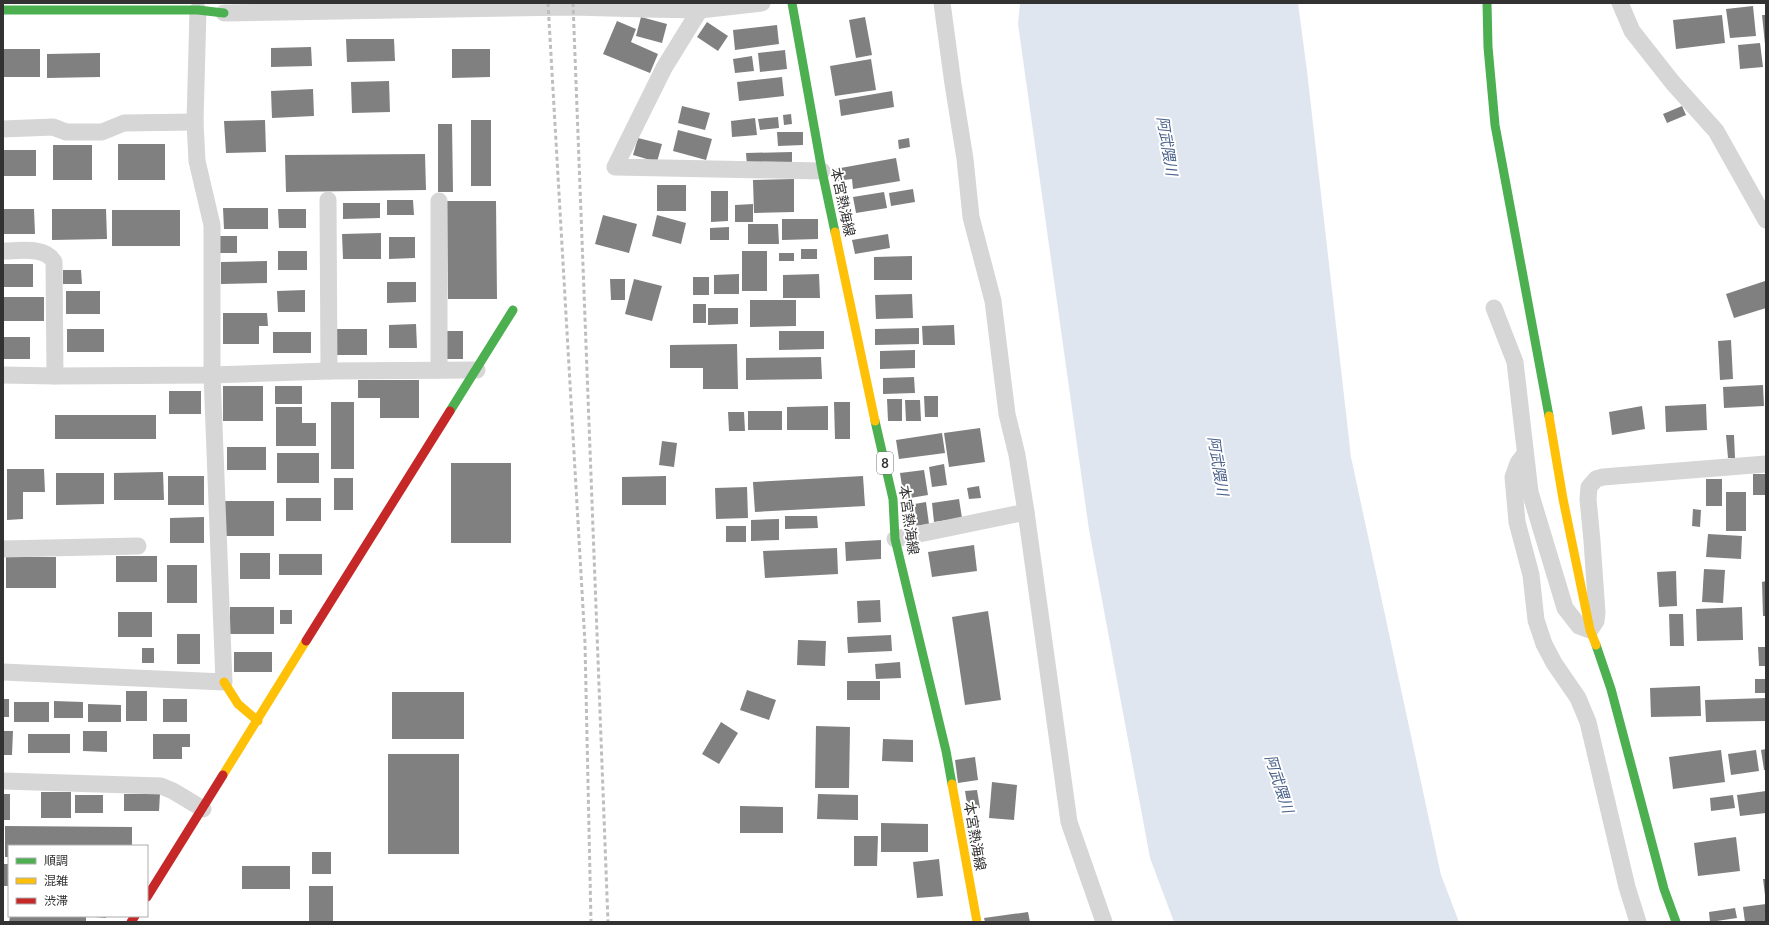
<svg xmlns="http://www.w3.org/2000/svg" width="1769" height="925" font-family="Lato,'Noto Sans JP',sans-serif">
<rect width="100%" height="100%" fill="#fff"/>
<!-- water -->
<polygon fill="#e0e6f0" points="1020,3 1298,3 1307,71 1351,457 1441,875 1459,922 1174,922 1150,858 1089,530 1018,24"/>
<!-- building -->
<g fill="#808080">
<polygon points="1753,6 1756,36 1730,38 1726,9"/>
<polygon points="1722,15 1725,43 1676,49 1673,20"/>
<polygon points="1762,15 1766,15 1766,43 1765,44"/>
<polygon points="641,17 667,24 662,43 636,36"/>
<polygon points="865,17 872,55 856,58 849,20"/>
<polygon points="617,21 636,29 631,42 658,54 650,73 603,54"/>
<polygon points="707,22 728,36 718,51 697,37"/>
<polygon points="777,25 779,44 735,50 733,30"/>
<polygon points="346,39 394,39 395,61 347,62"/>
<polygon points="1760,43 1763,67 1740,69 1738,45"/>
<polygon points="311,47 312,66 271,67 271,48"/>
<rect x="3" y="49" width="37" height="28"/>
<polygon points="452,49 490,49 490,77 452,78"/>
<polygon points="785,50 787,69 760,72 758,53"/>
<polygon points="100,53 100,77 47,78 47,54"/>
<polygon points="752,56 754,71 735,73 733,59"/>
<polygon points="871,59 876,90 835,96 830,66"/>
<polygon points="782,77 784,96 739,101 737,82"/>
<polygon points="389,81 390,112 352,113 351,82"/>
<polygon points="313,89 314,116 272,118 271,91"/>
<polygon points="892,91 894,107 841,116 839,100"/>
<polygon points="682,106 710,113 705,130 678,123"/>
<polygon points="1682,106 1686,115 1667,123 1663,114"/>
<polygon points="791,114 792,124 784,125 783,115"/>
<polygon points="778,117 779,128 760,130 758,119"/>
<polygon points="755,118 757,135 732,137 731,121"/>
<polygon points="265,120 266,152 226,153 224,121"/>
<rect x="471" y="120" width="20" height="66"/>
<polygon points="438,124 452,124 453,192 438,192"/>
<polygon points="678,130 712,139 706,160 673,151"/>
<polygon points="777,132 803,132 803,145 778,146"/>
<polygon points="638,138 662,144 657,162 633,155"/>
<polygon points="909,138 910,147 899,149 898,140"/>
<rect x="118" y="144" width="47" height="36"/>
<rect x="53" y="145" width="39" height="35"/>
<rect x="3" y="150" width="33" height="26"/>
<polygon points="792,152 792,166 747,166 746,153"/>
<polygon points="425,154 426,190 286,192 285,155"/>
<polygon points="896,158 900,181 853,189 852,179 837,181 835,169"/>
<polygon points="794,179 794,212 754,213 753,180"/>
<rect x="657" y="185" width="29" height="26"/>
<polygon points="913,189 915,202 891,206 889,193"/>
<polygon points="711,191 728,191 728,221 711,222"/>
<polygon points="884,192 887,208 856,213 853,197"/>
<polygon points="387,200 413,200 414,215 387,215"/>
<polygon points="447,201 496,201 497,299 448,299"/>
<polygon points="343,203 380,203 380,218 343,219"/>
<polygon points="753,204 753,222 735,222 735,205"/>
<polygon points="223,208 268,208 268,229 224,229"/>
<polygon points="3,209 34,209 35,234 3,234"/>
<polygon points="52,209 106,209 107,239 52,240"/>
<polygon points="278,209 306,209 306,228 279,228"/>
<rect x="112" y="210" width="68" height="36"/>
<polygon points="603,215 637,224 629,253 595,244"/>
<polygon points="657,215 686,223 681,244 652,236"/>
<polygon points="782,219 818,219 818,239 782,240"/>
<polygon points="748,224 778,224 779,244 748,244"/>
<polygon points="729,227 729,240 710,240 710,228"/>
<polygon points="381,233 381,259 343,259 342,234"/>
<polygon points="888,234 890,248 855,254 852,240"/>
<polygon points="218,236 237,236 237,253 219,253"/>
<polygon points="389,237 415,237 415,258 389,259"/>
<rect x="801" y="249" width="16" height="10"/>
<rect x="278" y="251" width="29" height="19"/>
<rect x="742" y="251" width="25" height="40"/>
<rect x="779" y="253" width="15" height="8"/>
<polygon points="912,256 912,280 874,280 874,257"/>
<polygon points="267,261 267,283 221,284 221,262"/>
<rect x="3" y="264" width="30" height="23"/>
<polygon points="63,270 81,270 82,284 63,284"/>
<polygon points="739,274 739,294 714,294 714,275"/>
<polygon points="819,274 820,298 783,298 783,275"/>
<rect x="693" y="277" width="16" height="18"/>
<polygon points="610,279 625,279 625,300 611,300"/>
<polygon points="634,279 662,286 652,321 625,314"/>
<polygon points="1765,281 1766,308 1734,318 1726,294"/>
<polygon points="387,282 416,282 416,302 387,303"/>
<polygon points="305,290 305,312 278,312 277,291"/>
<rect x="66" y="291" width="34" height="23"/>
<polygon points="912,294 913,318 876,319 875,295"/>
<rect x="3" y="297" width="41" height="24"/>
<polygon points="750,300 796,300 796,326 750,327"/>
<rect x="693" y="304" width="13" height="19"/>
<polygon points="708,308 738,308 738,324 708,325"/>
<polygon points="223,313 267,313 268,326 259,326 259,344 223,344"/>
<polygon points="416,324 417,348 389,348 389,325"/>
<polygon points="954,325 955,345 923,345 922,326"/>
<polygon points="919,328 919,344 875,345 875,329"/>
<rect x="67" y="329" width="37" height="23"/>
<polygon points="333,329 367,329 367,355 334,355"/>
<rect x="446" y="331" width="17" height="28"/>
<polygon points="779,331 824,331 824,349 779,350"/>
<rect x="273" y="332" width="38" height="21"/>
<rect x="3" y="337" width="27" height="22"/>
<polygon points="1731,340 1733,379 1720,380 1718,341"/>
<polygon points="737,344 738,389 703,389 703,368 670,368 670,345"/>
<polygon points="915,350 915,368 880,369 880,351"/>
<polygon points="821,357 822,379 746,380 746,358"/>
<polygon points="914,377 915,393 883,394 883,378"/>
<polygon points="358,380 419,380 419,418 380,418 380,398 358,398"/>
<polygon points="1763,385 1764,406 1724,408 1723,387"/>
<rect x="223" y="386" width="40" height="35"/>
<rect x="275" y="386" width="27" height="18"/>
<rect x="169" y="391" width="32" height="23"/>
<polygon points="924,396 938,396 938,417 925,417"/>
<polygon points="887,399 902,399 902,421 888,421"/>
<polygon points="905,400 920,400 921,421 906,421"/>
<rect x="331" y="402" width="23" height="67"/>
<polygon points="834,402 850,402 850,439 835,439"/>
<polygon points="1706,404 1707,430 1666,432 1665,406"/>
<polygon points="828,406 828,430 787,430 787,407"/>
<polygon points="1642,406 1645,429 1612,435 1609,412"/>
<polygon points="276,407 302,407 302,423 316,423 316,446 276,446"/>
<rect x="748" y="411" width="34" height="19"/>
<polygon points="728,412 744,412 745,431 729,431"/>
<rect x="55" y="415" width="101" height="24"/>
<polygon points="980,428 985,462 949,467 944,433"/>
<polygon points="942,433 945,453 899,459 896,440"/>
<polygon points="1726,435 1734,435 1735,458 1728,458"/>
<polygon points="662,441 677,443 674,467 659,465"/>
<rect x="227" y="447" width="39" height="23"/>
<rect x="277" y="453" width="42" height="30"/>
<rect x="451" y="463" width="60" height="80"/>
<polygon points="944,464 947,485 932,487 929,467"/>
<polygon points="7,469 44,469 45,492 23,492 23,519 7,520"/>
<polygon points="924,470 928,495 904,499 900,473"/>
<polygon points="163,472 164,500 114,500 114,473"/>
<polygon points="56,473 104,473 104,504 56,505"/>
<rect x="1753" y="474" width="13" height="21"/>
<rect x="168" y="476" width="36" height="29"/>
<polygon points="666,476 666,505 622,505 622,477"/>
<polygon points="863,476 865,506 755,512 753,482"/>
<rect x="334" y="478" width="19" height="32"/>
<rect x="1706" y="479" width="16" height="27"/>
<polygon points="979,486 981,498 969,499 967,488"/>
<polygon points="747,487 748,518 716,519 715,488"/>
<rect x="1726" y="492" width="20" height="39"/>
<rect x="286" y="498" width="35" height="23"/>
<polygon points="959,499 962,518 934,522 932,503"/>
<rect x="223" y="501" width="51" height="35"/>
<polygon points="926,502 929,524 907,527 903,506"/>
<polygon points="1693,509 1701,510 1700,527 1692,526"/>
<polygon points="785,516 817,516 818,528 785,529"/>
<polygon points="204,517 204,543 170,543 170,518"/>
<polygon points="779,519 779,540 751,541 751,520"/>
<rect x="726" y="526" width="20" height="16"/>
<polygon points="1708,534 1742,536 1741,559 1706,557"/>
<polygon points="881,540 881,559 846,561 845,542"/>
<polygon points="974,545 977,571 932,577 928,552"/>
<polygon points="837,548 838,574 765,578 763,551"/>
<rect x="240" y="553" width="30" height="26"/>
<rect x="279" y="554" width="43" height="21"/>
<rect x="116" y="556" width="41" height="26"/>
<rect x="6" y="557" width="50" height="31"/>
<rect x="167" y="565" width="30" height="38"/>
<polygon points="1704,569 1725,570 1723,603 1702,602"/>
<polygon points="1676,571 1677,606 1659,607 1657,572"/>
<polygon points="1766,581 1766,616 1763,616 1762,582"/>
<polygon points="880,600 881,622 858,623 857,601"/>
<rect x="230" y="607" width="44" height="27"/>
<polygon points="1742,607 1743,640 1697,641 1696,609"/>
<rect x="280" y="610" width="12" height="14"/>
<polygon points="988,611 1001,700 965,705 952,617"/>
<rect x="118" y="612" width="34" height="25"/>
<polygon points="1669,614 1683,614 1684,646 1670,646"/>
<rect x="177" y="634" width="23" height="30"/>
<polygon points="891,635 892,651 848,653 847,637"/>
<polygon points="798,640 826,641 825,666 797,665"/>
<polygon points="1758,647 1766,647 1766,666 1759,666"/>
<rect x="142" y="648" width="12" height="15"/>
<rect x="234" y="652" width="38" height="20"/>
<polygon points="900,662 901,678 876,679 875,664"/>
<rect x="1755" y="679" width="11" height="14"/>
<rect x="847" y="681" width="33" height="19"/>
<polygon points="1700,686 1701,716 1651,717 1650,688"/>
<polygon points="747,690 776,700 769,720 740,710"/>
<rect x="126" y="691" width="21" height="30"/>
<rect x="392" y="692" width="72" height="47"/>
<polygon points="1766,698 1766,721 1706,722 1705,700"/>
<rect x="3" y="699" width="6" height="18"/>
<rect x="163" y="699" width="24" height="23"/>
<polygon points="54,701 83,702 83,718 54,718"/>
<rect x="14" y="702" width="35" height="20"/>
<polygon points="88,704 121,705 121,722 88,722"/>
<polygon points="721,722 738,733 719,764 702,754"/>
<polygon points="816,726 850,727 849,788 815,788"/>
<polygon points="3,731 13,731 12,755 3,755"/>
<polygon points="83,731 107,731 107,752 83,751"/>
<rect x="28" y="734" width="42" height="19"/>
<polygon points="153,734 190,734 190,747 182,747 182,759 153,759"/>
<polygon points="883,739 913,740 913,762 882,761"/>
<polygon points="1766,749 1766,770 1764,770 1761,750"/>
<polygon points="1721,750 1725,782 1673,789 1669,757"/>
<polygon points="1756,750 1759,771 1731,775 1728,754"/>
<rect x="388" y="754" width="71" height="100"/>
<polygon points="975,757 978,780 958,783 955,760"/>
<polygon points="992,782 1017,785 1014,820 989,818"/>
<polygon points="977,790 980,808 968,810 965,791"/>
<polygon points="1766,791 1766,813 1740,816 1737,795"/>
<rect x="41" y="792" width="30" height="26"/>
<rect x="3" y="794" width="7" height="26"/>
<polygon points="124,794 160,794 159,811 124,811"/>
<polygon points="818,794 858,795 858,820 817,819"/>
<rect x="75" y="795" width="28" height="18"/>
<polygon points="1733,795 1735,808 1711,811 1710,798"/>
<polygon points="740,806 783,807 783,833 740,833"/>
<polygon points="881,823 928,824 928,852 881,852"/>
<polygon points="5,826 132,827 132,846 9,846 9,857 5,857"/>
<polygon points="854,836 878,836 877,866 854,866"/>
<polygon points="1736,837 1740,871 1698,876 1694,843"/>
<rect x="312" y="852" width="19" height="22"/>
<polygon points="939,859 943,896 917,898 913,862"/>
<rect x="3" y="864" width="6" height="22"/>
<rect x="242" y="866" width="48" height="23"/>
<polygon points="1763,879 1766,879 1766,895 1765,895"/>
<rect x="309" y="886" width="24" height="36"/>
<polygon points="1766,904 1766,922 1745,922 1743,907"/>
<polygon points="1735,908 1737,918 1710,922 1709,912"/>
<polygon points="1028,912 1030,922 985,922 984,918"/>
<polygon points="10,916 86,916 86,922 9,922"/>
<polygon points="95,916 106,916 106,918 95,917"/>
</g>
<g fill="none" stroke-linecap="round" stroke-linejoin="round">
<!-- street -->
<g stroke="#d6d6d6" stroke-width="17">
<polyline points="704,3 664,68 615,167 822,171"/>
<polyline points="942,3 953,84 965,159 971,217 993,301 1007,414 1017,455 1026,512 1069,822 1104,922"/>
<polyline points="1620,3 1632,31 1673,83 1716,131 1766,220"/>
<polyline points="645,9 700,10 762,3"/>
<polyline points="224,13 573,7 645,9 645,3"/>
<polyline points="3,129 53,127 66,132 102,132 124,123 195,122"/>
<polyline points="328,200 329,371"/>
<polyline points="439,201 439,370"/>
<path d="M3 251C18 251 46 246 54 262L55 376"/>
<polyline points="1494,308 1515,362 1530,492 1565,608 1579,626 1590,630 1596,621 1597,613 1592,541 1588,499 1589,487 1596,479 1603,477 1766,464"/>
<polyline points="3,375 55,376 212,375 329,371 477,370"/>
<polyline points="1525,454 1518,463 1513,477 1517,522 1531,575 1536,620 1544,644 1554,663 1578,698 1588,722 1627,887 1638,922"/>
<polyline points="895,539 1026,512"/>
<polyline points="3,549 138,546"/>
<polyline points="3,672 224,682 212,375 212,225 197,161 195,122 198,10"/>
<polyline points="3,781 161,786 173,791 203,809"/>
</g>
<!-- fast -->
<g stroke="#4caf50" stroke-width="9">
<polyline points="792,3 822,171 835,232"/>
<polyline points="1487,3 1488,47 1495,125 1549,416"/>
<polyline points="3,10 198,10 224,13"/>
<polyline points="450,411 513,310"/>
<polyline points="875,421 893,499 895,539 946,751 952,784"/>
<polyline points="1596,645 1611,689 1664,889 1676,922"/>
</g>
<!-- slow -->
<g stroke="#ffc107" stroke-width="9">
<polyline points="835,232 875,421"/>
<polyline points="1549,416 1563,499 1590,630 1596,645"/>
<polyline points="224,682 238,704 258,721"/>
<polyline points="223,775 306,641"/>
<polyline points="952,784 977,922"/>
</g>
<!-- jam -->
<g stroke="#c62828" stroke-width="9">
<polyline points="306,641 450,411"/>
<polyline points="147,897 223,775"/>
<polyline points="131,922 135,916"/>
</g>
<!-- rail -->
<g stroke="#bebebe" stroke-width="3" stroke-dasharray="4 3" stroke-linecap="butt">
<polyline points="548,3 585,643 591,922"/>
<polyline points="573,3 608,922"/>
</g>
</g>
<g text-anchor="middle" stroke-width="4" stroke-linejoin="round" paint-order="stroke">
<!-- shield labels -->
<rect fill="#fff" stroke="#707070" stroke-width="1" x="877" y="452" width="16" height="22" rx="3"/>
<g font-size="13" font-weight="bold" fill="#323232">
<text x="885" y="468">8</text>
</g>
<!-- street labels -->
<g font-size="14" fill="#323232" stroke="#fff">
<text transform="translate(843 202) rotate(78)" y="5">本宮熱海線</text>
<text transform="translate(909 520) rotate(82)" y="5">本宮熱海線</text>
<text transform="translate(975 836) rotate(80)" y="5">本宮熱海線</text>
</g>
<!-- water labels -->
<g font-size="15" font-style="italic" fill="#49618b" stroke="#fff">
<text transform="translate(1167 146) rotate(81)" y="5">阿武隈川</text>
<text transform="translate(1218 466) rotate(81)" y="5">阿武隈川</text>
<text transform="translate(1279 784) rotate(72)" y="5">阿武隈川</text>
</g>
</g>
<!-- border -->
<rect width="1769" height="925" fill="none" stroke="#323232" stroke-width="8"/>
<!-- legend -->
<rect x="8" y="845" width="140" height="72" fill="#ffffff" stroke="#adadad"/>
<rect x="16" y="858" width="20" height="6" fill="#4caf50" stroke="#adadad"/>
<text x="44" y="865" font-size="12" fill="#323232">順調</text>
<rect x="16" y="878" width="20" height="6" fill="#ffc107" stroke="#adadad"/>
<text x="44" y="885" font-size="12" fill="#323232">混雑</text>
<rect x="16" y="898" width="20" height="6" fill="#c62828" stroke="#adadad"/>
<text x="44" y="905" font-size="12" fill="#323232">渋滞</text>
</svg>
